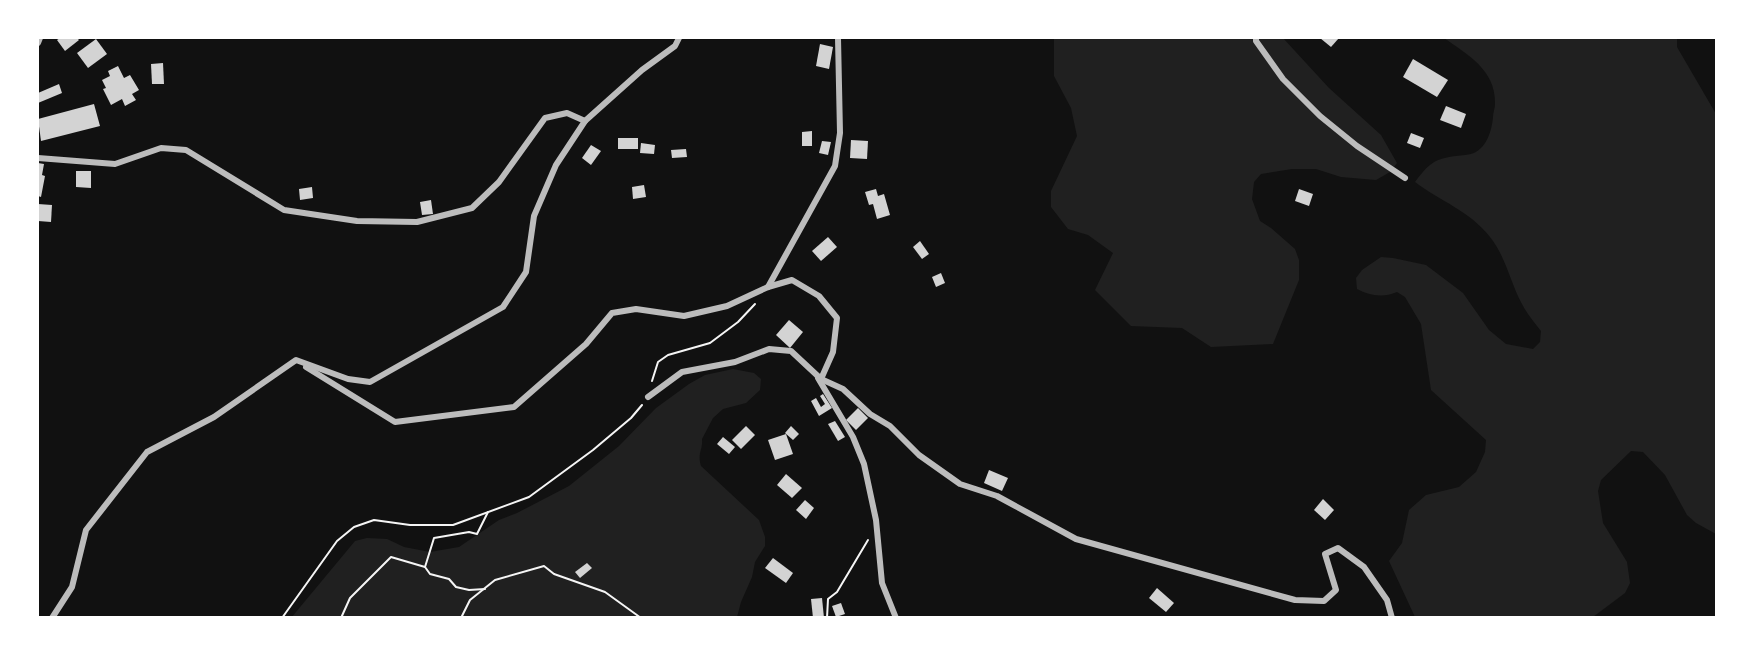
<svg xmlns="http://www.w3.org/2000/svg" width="1754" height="655" font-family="Figtree,sans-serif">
<rect width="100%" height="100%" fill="#111"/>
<!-- green -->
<g fill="#202020">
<polygon points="1054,38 1283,38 1329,88 1381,135 1397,163 1390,172 1376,180 1341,177 1316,169 1292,169 1261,174 1254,182 1252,199 1260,221 1271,228 1295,249 1299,260 1299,280 1273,344 1211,347 1182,328 1131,326 1095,290 1113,253 1088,235 1068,229 1051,207 1051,191 1077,136 1071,108 1054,76"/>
<path d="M1444 38H1677V47L1716 114V534L1696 523 1687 515 1665 475 1643 452 1631 451 1601 480 1598 491 1603 523 1627 562 1630 583 1625 593 1593 617H1415L1389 561 1402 543 1409 510 1426 495 1459 487 1476 472 1485 452 1486 440 1431 390 1421 324 1405 297 1397 292C1383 298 1370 296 1357 289L1356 278 1362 270 1381 257 1393 258 1426 265 1463 293 1489 330 1506 344 1533 349 1540 342 1541 331C1535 323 1527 314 1522 304 1510 282 1506 257 1490 237 1470 211 1440 201 1415 182 1429 164 1433 159 1456 156 1462 155 1469 155 1474 153 1487 147 1492 130 1493 117 1493 113 1495 108 1495 104 1496 70 1468 55 1444 38Z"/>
<path d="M733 369 754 373 761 379 760 390 746 403 723 409 713 418 702 439C703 450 697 453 701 466L759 520 765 537V546L755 562 752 577 741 602 737 617 291 618 355 541 367 538 387 539 404 547 430 552 459 547 499 520 517 513 569 486 619 446 656 408 689 384 705 375Z"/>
</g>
<!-- building -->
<g fill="#d3d3d3">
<polygon points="60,38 77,38 79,40 65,51 57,40"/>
<polygon points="1320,38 1339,38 1331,47"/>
<polygon points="96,39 107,54 88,68 77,53"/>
<polygon points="820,44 833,47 829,69 816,66"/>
<polygon points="1413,59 1448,80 1437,97 1403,77"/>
<polygon points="163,63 164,84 152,84 151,64"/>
<polygon points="118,66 124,78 130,75 139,90 132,94 136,100 125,106 122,99 111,105 103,89 106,88 102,80 110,76 108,71"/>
<polygon points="59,84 62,93 38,103 38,93"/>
<polygon points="94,104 100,126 41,141 38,119"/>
<polygon points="1446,106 1466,114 1461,128 1440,120"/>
<polygon points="812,131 812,146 802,146 802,132"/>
<polygon points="1411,133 1424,138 1420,148 1407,143"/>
<rect x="618" y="138" width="20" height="11"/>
<polygon points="851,140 868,141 867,159 850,158"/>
<polygon points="822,141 831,142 828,155 819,153"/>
<polygon points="641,143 655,145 654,154 640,153"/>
<polygon points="591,145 601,151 591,165 582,158"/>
<polygon points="686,149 687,157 672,158 671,150"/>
<polygon points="38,163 44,164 42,175 45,176 41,197 38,196"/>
<polygon points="76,171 91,171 91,188 76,187"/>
<polygon points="644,185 646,197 633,199 632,187"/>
<polygon points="312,187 313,198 300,200 299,189"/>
<polygon points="876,189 878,196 884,194 890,215 877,219 873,204 869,205 865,192"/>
<polygon points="1299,189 1313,194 1309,206 1295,201"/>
<polygon points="431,200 433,214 422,215 420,202"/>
<polygon points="38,204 52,205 51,222 38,221"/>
<polygon points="828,237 837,247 821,261 812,251"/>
<polygon points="920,241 929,254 922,259 913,247"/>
<polygon points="941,273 945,283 936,287 932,277"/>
<polygon points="789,320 803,332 790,348 776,335"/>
<polygon points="823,394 832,408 819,416 811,401 816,398 821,407 825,404 820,396"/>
<polygon points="858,408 868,418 856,430 846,420"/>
<polygon points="835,421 845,437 838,441 828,424"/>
<polygon points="746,426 755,435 741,449 732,440"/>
<polygon points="791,426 799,434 793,440 785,433"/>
<polygon points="786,434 793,454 775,460 768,440"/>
<polygon points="723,437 735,447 729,454 717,444"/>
<polygon points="989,470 1008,478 1002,491 984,483"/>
<polygon points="786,474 802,488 792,498 777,485"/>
<polygon points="1323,499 1334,510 1325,520 1314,510"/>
<polygon points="805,500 814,508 806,519 796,510"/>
<polygon points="773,558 793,573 786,583 765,568"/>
<polygon points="587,563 592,568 580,578 575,572"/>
<polygon points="1157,588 1174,603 1166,612 1149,598"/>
<polygon points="822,598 824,618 813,618 811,599"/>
<polygon points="841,603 845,614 836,617 832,606"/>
</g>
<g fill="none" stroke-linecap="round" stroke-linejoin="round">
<!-- path -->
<g stroke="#f5f5f5" stroke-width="2">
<polyline points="652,381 658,362 668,355 710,343 738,322 755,304"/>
<polyline points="425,567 434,538 469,532 477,534 488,512"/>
<polyline points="282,618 337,541 354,527 374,520 410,525 453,525 529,497 593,450 631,418 642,405"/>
<polyline points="341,618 350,598 391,557 425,567 430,574 449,579 456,587 469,590 485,589"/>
<polyline points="461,618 470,600 495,580 544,566 554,574 605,592 641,618"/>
<polyline points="827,618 828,599 837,592 868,540"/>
</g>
<!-- minor -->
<g stroke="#bcbcbc" stroke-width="6">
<polyline points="1256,38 1256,41 1283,79 1320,116 1357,146 1405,178"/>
<polyline points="38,43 40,38"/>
<polyline points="585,121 642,70 675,46 679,38"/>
<polyline points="38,158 115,164 161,148 186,150 284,210 357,221 417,222 472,208 499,182 545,118 567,113 585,121 556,165 534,216 526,272 503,307 370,382 348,379 296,360 214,417 147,452 86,530 72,587 52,618"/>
<polyline points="768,287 835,166 840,133 838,38"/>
<polyline points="306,367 395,422 514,407 586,344 612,313 636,309 684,316 727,306 768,287 792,280 819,296 837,318 833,352 821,379"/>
<polyline points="818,378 853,437 864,464 876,520 882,583 896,618"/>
<polyline points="648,397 682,372 735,362 769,349 791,351 821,379 843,389 870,414 890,426 919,455 960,484 997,496 1076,539 1295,600 1324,601 1336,590 1325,554 1338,548 1364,567 1387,600 1392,618"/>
</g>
</g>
<!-- border -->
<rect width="1754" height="655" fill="none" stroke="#ffffff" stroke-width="78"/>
</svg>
